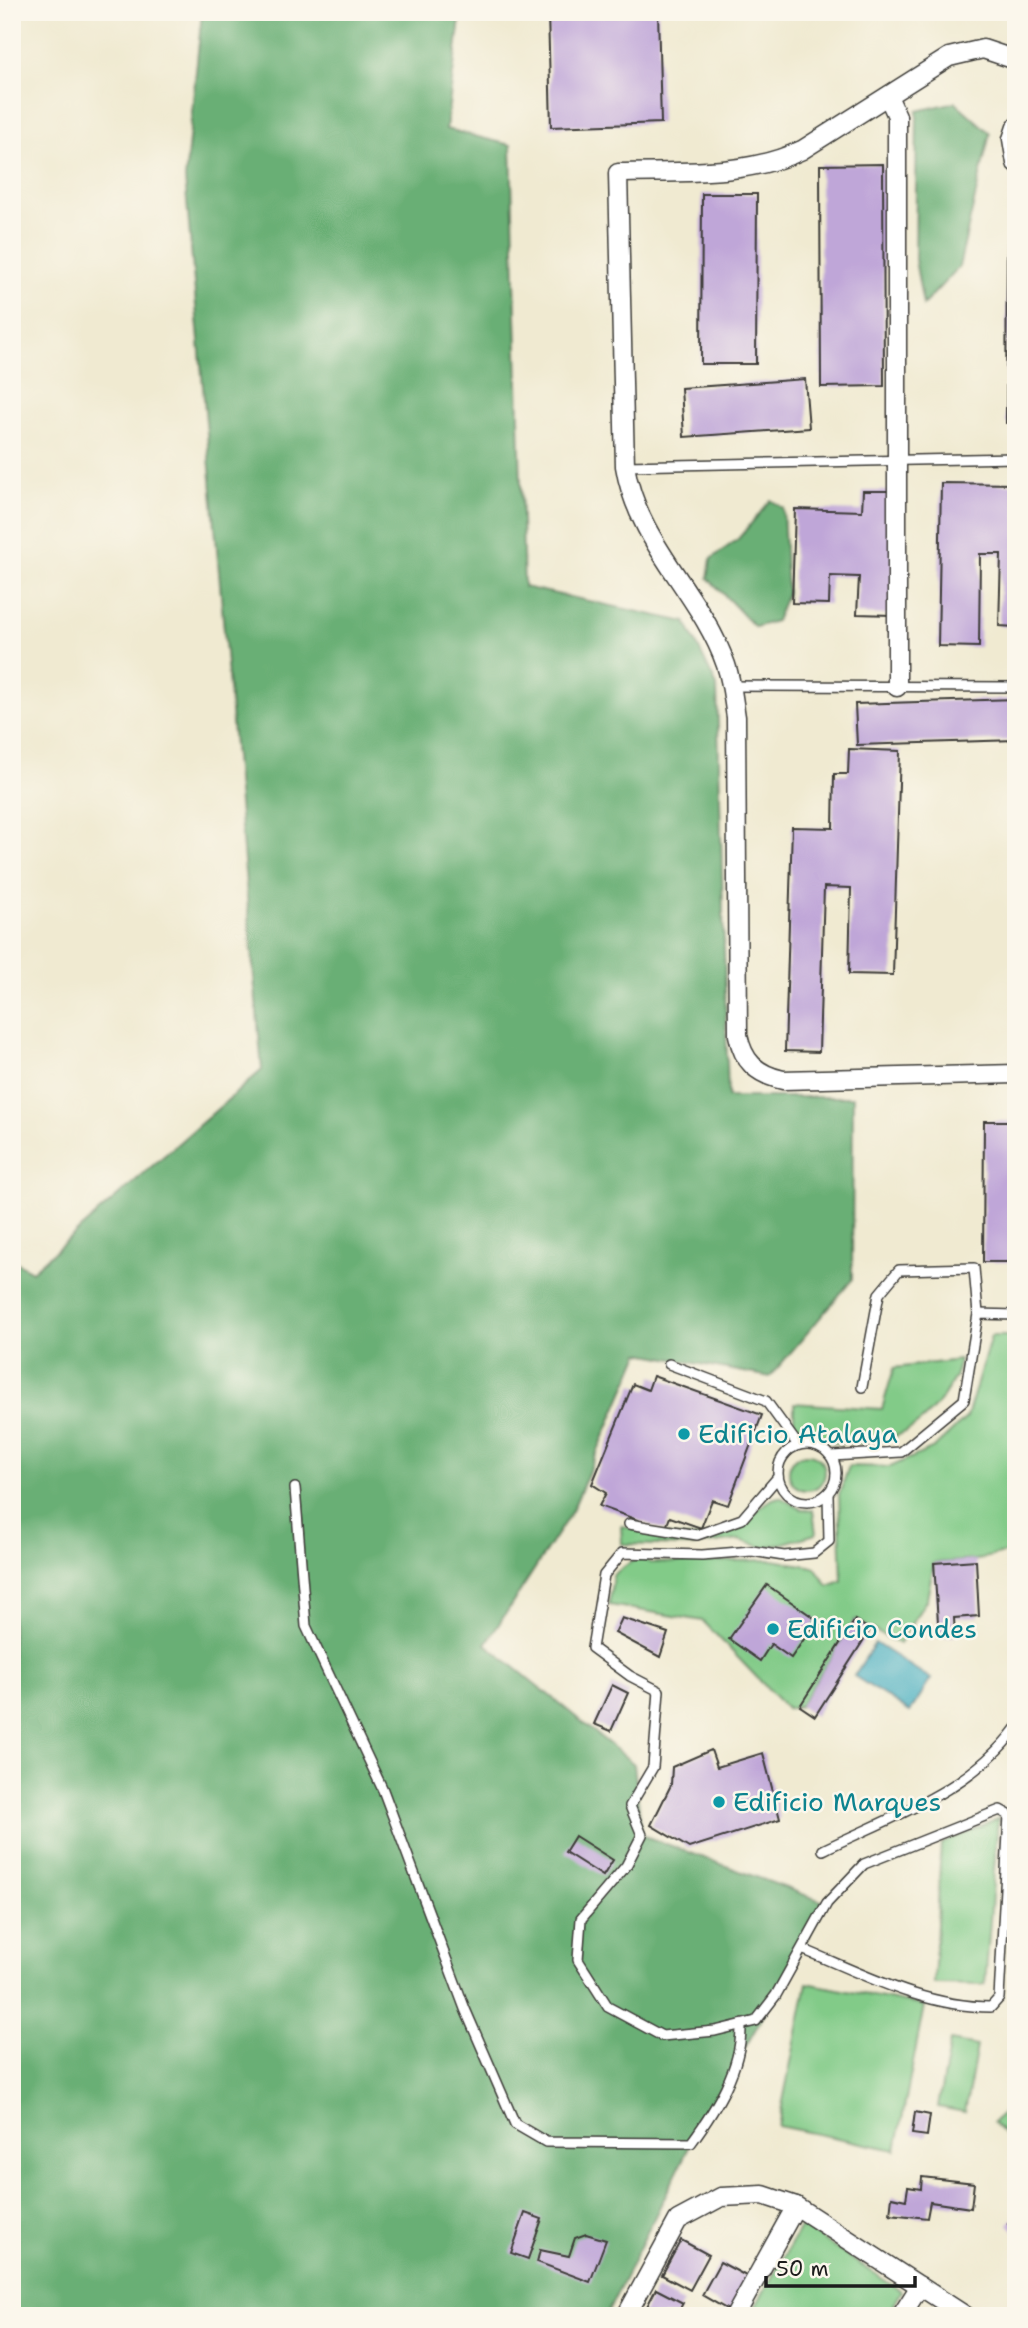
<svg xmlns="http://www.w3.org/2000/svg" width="1028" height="2328" font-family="'Shantell Sans',sans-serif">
<rect width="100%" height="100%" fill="#fbf7ec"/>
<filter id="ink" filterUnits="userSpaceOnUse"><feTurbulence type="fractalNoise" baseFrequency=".0143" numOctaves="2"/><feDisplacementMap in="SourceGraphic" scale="14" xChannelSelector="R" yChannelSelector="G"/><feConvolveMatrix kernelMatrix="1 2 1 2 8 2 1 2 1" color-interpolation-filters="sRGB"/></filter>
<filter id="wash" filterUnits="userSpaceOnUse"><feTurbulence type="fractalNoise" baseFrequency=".00686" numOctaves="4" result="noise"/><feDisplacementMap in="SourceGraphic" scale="28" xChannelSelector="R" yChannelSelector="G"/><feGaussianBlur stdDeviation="1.57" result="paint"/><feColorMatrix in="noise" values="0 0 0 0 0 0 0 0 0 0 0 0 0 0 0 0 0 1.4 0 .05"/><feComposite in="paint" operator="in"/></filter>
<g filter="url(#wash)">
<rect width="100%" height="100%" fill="#f0ead1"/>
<!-- green -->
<g fill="#82cb88" stroke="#4f7452" stroke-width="2">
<polygon points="991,1336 1016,1336 1016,1550 976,1560 934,1563 927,1599 899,1644 855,1620 800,1706 787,1709 703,1621 609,1605 613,1575 639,1556 650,1563 773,1560 815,1567 828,1586 842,1581 839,1495 849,1466 890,1467 934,1448 967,1417"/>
<path d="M959 1360C959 1374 951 1383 944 1395 909 1449 850 1454 794 1431V1403L882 1409 894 1368Z"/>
<circle cx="807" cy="1472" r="18"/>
<path d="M780 1497 801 1509 813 1510 816 1534 766 1548 739 1540 690 1546 622 1544 621 1526C662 1534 707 1549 744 1522 756 1513 765 1499 780 1497Z"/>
<polygon points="998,1818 985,1985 934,1984 941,1844"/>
<polygon points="807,1983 924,2006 896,2150 778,2126"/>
<polygon points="950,2041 977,2046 965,2112 938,2107"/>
<polygon points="1015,2102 1016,2103 1016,2147 993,2122"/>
<polygon points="801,2226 901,2291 886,2316 750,2316"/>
</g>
<!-- forest -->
<g fill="#69af74" stroke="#426648" stroke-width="2">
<polygon points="202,12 461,12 446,129 511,145 524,587 686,622 717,686 728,1097 853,1097 852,1280 770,1377 640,1353 572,1511 486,1644 634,1764 642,1835 827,1903 691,2143 606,2316 12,2316 12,1260 32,1271 262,1070 185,179"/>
<polygon points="955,102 990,133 959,267 923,305 915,260 917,111"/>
<polygon points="771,500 783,508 787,593 776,621 755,627 708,578 711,559 738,539"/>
</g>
<!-- water -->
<polygon fill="#3fabbe" stroke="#2e646d" stroke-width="2" points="875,1643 931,1679 910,1712 854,1676"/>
<g id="blocks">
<!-- building -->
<g fill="#bfa6d8">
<polygon points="548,12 658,12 661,123 551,127"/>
<polygon points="883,164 884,386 821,387 820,165"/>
<polygon points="702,194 757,194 756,364 701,364"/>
<polygon points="1007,236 1016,236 1016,423 1006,423"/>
<polygon points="805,379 809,428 684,437 681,388"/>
<polygon points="941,483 1016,484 1016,627 999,626 1001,554 980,554 979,647 938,646"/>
<polygon points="863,491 895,491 892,615 857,614 859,577 830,576 829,604 792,603 795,509 862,511"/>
<polygon points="1016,699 1016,740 857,745 855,704"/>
<polygon points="849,749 900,751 893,975 849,974 851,888 824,887 819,1052 785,1051 792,827 833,828 834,774 848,774"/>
<polygon points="984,1121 1016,1121 1016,1262 983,1262"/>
<polygon points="653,1376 762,1415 728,1505 712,1500 701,1528 670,1517 665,1530 599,1506 606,1493 592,1484 633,1384 648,1390"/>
<polygon points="976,1560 979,1616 954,1618 955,1636 939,1637 934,1563"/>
<polygon points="767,1585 817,1620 791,1658 771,1644 760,1661 729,1639"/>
<polygon points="622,1618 668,1633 660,1657 615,1633"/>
<polygon points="855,1620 870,1630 815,1716 800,1706"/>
<polygon points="612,1685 628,1693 611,1731 594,1724"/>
<polygon points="711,1750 717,1767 763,1753 780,1819 689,1848 651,1825 671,1785 672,1767"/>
<polygon points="575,1836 613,1860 603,1876 565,1852"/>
<polygon points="915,2112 930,2115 927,2136 912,2134"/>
<polygon points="922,2177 974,2183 971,2208 930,2202 927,2218 890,2214 892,2197 906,2200 908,2187 921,2189"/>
<polygon points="525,2213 542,2219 528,2259 511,2253"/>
<polygon points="1016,2216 1016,2233 1008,2224"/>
<polygon points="586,2234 606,2240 590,2282 537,2262 540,2250 569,2256 575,2238"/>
<polygon points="681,2240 709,2255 690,2290 662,2275"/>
<polygon points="720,2262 748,2277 730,2311 702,2295"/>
<polygon points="656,2289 683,2303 676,2316 642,2316"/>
</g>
</g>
</g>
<g filter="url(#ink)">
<use href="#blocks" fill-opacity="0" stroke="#3c3b37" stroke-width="2"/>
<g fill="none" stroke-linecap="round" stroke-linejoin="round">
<defs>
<g id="lane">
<polyline points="625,466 1016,458"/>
<polyline points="732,686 1016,687"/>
<polyline points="669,1364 766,1401 798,1445"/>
<polyline points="862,1387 879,1294 899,1270 974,1268 978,1314"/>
<circle cx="807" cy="1473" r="29"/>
<polyline points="832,1456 901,1452 964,1400 978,1314 1016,1315"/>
<path d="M295 1488 306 1626 383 1790 465 2009 515 2124 546 2142 691 2143C716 2109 742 2068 741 2025"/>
<polyline points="629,1524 697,1535 742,1519 778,1477"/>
<path d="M823 1850C891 1817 970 1791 1016 1728"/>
<path d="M802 1949C863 1974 924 2007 991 2007L999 1998 1009 1815 1000 1810 864 1864 827 1903 776 1995 756 2021 715 2031 662 2036 608 2007 578 1960 581 1919 626 1866 642 1835 630 1806 653 1767 659 1691 630 1676 592 1648 604 1575 622 1553 702 1555 752 1551 784 1556 814 1553 829 1541 828 1494"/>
</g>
<g id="street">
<path d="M1016 60 983 49 949 57 802 150C745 177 680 171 618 173L625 466C638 545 701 593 726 665 732 682 733 699 736 717L738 1035C743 1061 756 1074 783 1080L1016 1074"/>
<polyline points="888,96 897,116 897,687"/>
<polyline points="1016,127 1012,139 1016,163"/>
<polyline points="626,2316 678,2220 721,2197 763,2195 796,2206 966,2316"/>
<polyline points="735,2316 796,2206"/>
<polyline points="901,2316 920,2286"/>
</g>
</defs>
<!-- lane casing -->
<use href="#lane" stroke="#3c3b37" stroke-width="12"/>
<!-- street casing -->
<use href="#street" stroke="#3c3b37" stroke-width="21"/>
<!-- lane -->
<use href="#lane" stroke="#fff" stroke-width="9"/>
<!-- street -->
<use href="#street" stroke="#fff" stroke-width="18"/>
</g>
</g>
<!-- markers -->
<g fill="#0f9aa8" stroke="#fbf7ec" stroke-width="2.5">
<circle cx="684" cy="1434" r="7"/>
<circle cx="773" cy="1629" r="7"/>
<circle cx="719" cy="1802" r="7"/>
</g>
<g text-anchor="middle" stroke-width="5" stroke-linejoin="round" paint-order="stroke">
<!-- culture labels -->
<g font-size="26" fill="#0d838f" stroke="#fbf7ec" text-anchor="start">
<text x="698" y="1443">Edificio Atalaya</text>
<text x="787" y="1638">Edificio Condes</text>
<text x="733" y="1811">Edificio Marques</text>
</g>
</g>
<!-- margin -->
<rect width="1028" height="2328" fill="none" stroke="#fbf7ec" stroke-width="42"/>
<!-- scale -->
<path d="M766 2276v10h149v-10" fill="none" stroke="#1c1c1c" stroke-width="3.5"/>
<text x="776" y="2276" font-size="21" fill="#1c1c1c" stroke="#fbf7ec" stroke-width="5" paint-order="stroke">50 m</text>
</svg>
